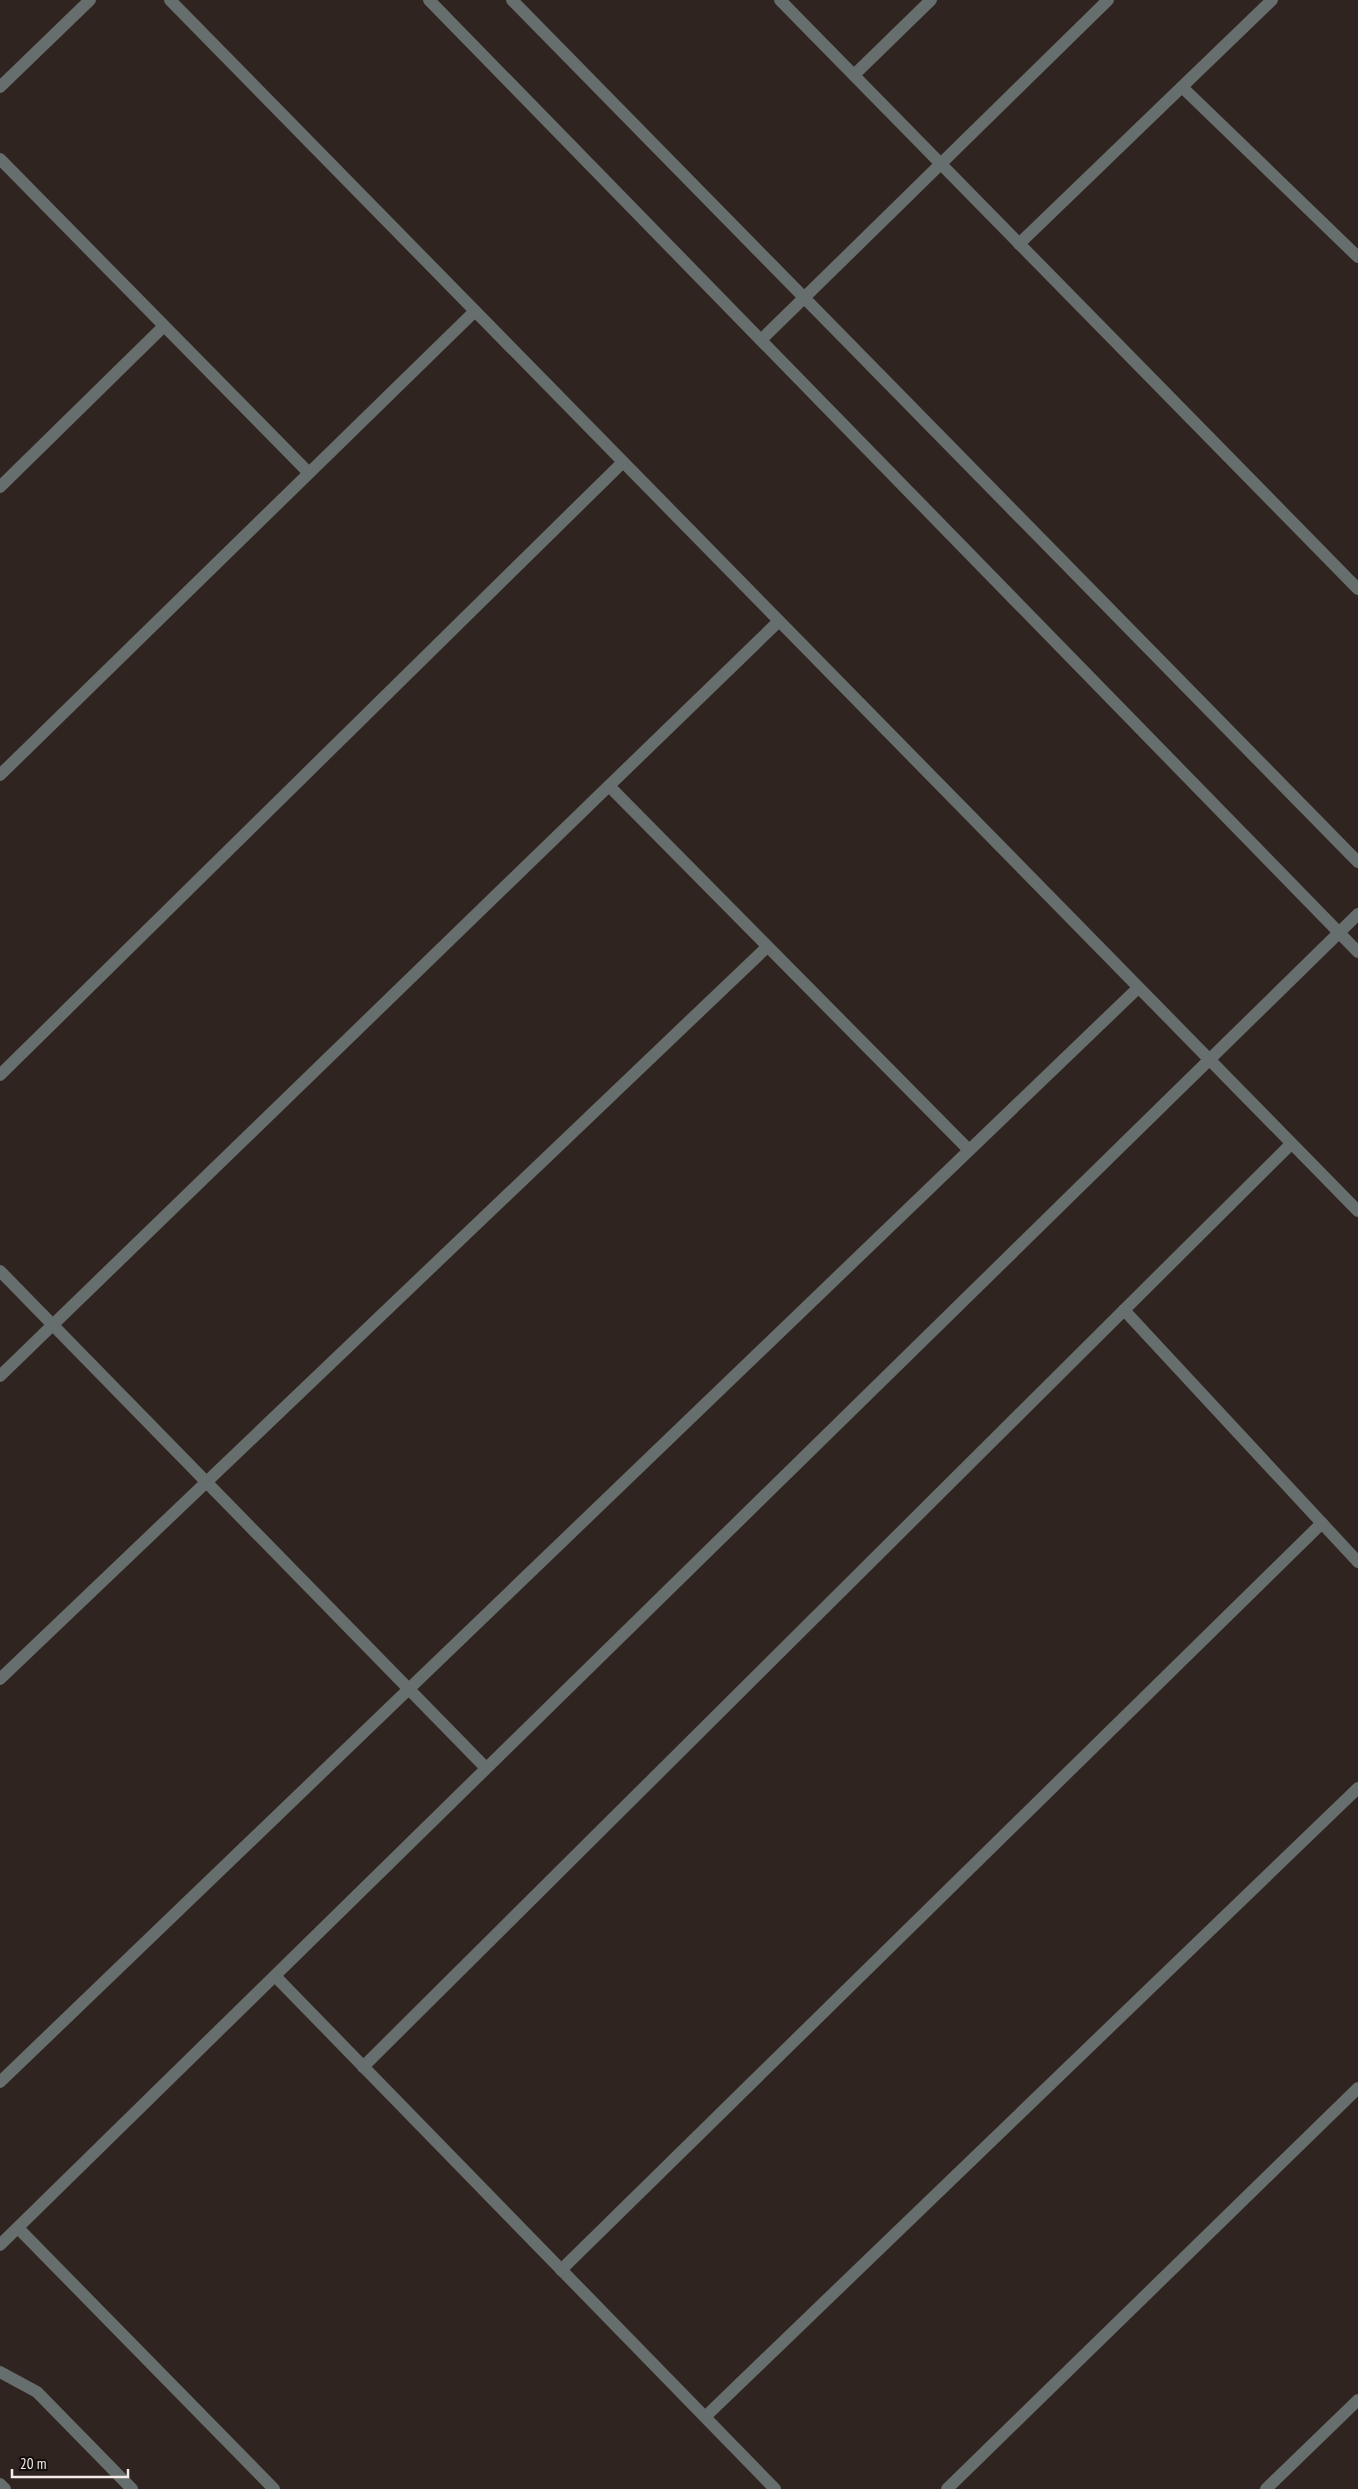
<svg xmlns="http://www.w3.org/2000/svg" width="1358" height="2489" font-family="'PT Sans Narrow',sans-serif">
<rect width="100%" height="100%" fill="#302420"/>
<g fill="none" stroke-linecap="round" stroke-linejoin="round">
<!-- minor -->
<g stroke="#676e6e" stroke-width="12">
<polyline points="170,0 1358,1211"/>
<polyline points="429,0 1358,952"/>
<polyline points="512,0 1358,862"/>
<polyline points="780,0 1358,589"/>
<polyline points="854,75 931,0"/>
<polyline points="0,87 90,0"/>
<polyline points="1182,87 1358,257"/>
<polyline points="0,159 309,473"/>
<polyline points="1019,244 1272,0"/>
<polyline points="761,340 1108,0"/>
<polyline points="0,487 164,326"/>
<polyline points="0,775 475,311"/>
<polyline points="609,786 969,1150"/>
<polyline points="0,1075 623,462"/>
<polyline points="0,1271 486,1768"/>
<polyline points="1124,1310 1358,1562"/>
<polyline points="0,1376 779,621"/>
<polyline points="0,1679 767,947"/>
<polyline points="275,1976 775,2489"/>
<polyline points="363,2067 1291,1144"/>
<polyline points="0,2082 1138,988"/>
<polyline points="18,2228 274,2489"/>
<polyline points="0,2245 1358,914"/>
<polyline points="561,2270 1322,1523"/>
<polyline points="0,2372 37,2392 132,2489"/>
<polyline points="705,2417 1358,1788"/>
<polyline points="0,2484 5,2489"/>
<polyline points="947,2489 1358,2088"/>
<polyline points="1266,2489 1358,2400"/>
</g>
</g>
<!-- scale -->
<path d="M12 2469v8h116v-8" fill="none" stroke="#f5ecea" stroke-width="2.5"/>
<text x="20" y="2469" font-size="15" fill="#f5ecea" stroke="#140f0d" stroke-width="4" paint-order="stroke">20 m</text>
</svg>
